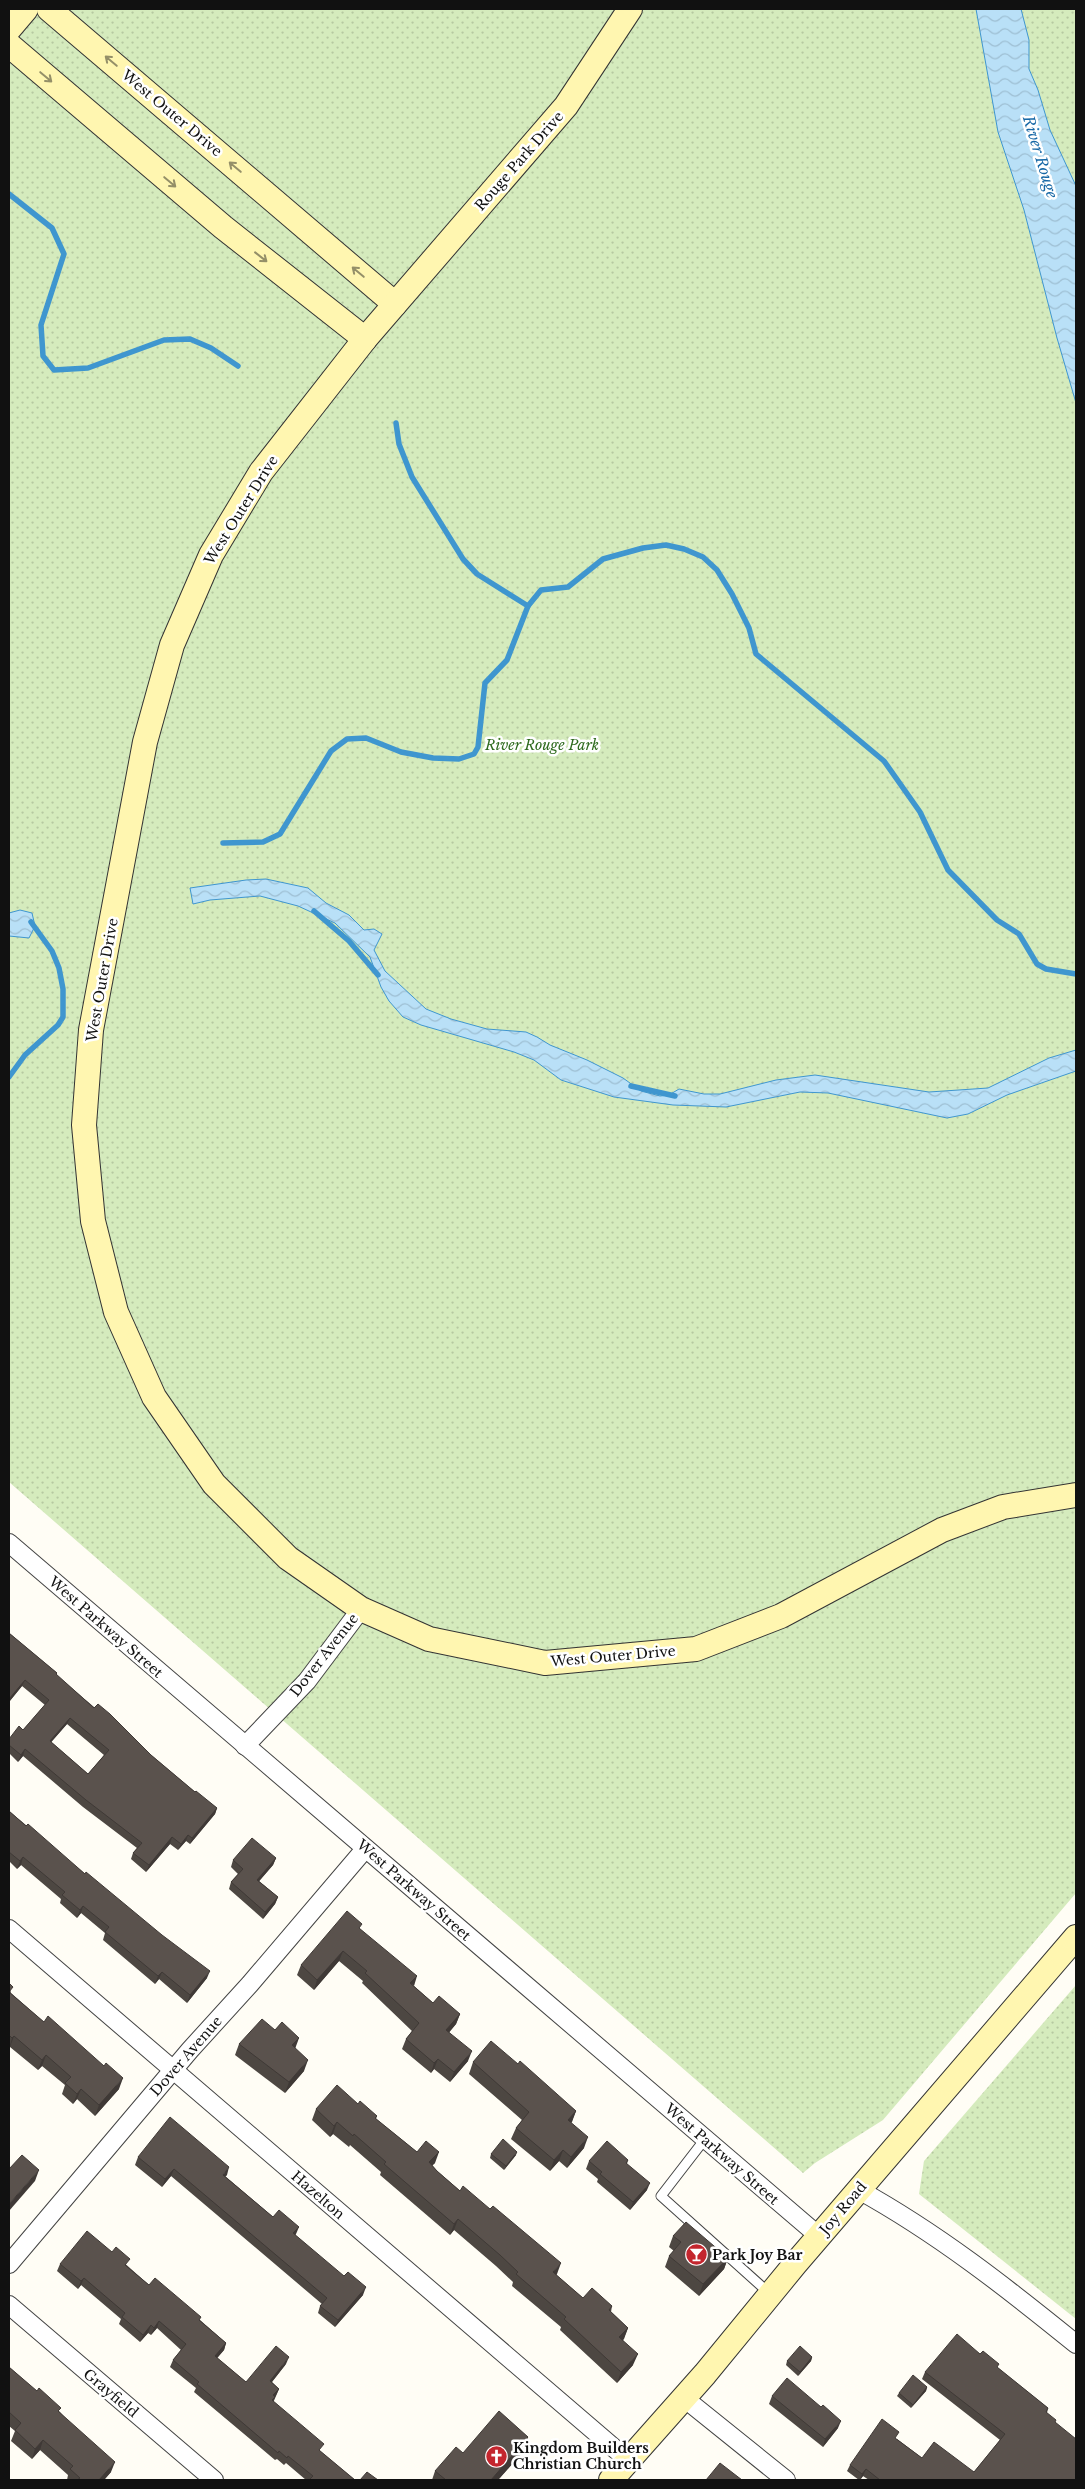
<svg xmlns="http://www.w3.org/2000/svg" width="1085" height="2489" font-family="'Libre Baskerville',serif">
<defs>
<pattern id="park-dots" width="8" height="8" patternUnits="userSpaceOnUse" patternTransform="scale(1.25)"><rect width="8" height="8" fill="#d5ebbd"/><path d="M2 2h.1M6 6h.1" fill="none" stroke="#b6c8a1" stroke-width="1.8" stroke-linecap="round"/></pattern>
<pattern id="water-waves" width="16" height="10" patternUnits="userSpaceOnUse" patternTransform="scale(1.25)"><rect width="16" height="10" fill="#b9e0f7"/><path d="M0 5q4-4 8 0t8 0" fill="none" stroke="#9ebfd3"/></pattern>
</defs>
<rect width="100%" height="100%" fill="#fffdf5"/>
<!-- park -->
<g fill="url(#park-dots)">
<polygon points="9,9 1076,9 1076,1893 883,2120 815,2163 803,2173 9,1482"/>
<polygon points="1076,1985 1076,2319 919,2194 924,2161"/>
</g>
<!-- water -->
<g fill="url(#water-waves)" stroke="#3f96cf">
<polygon points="976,9 1021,9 1029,40 1029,69 1038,90 1050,130 1076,186 1076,403 1057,338 1024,210 998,132"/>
<polygon points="266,879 308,888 326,903 349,915 364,930 374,929 382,934 374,950 385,971 426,1009 451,1019 487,1029 526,1032 537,1037 550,1045 587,1060 623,1078 641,1091 660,1096 669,1095 679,1089 704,1094 720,1094 776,1080 815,1075 929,1092 988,1088 1049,1058 1076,1050 1076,1071 1007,1095 968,1114 947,1118 828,1093 800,1092 726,1107 673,1105 614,1097 561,1080 534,1060 514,1052 421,1025 403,1017 389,1001 381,987 370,957 335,923 298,906 260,896 210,900 193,904 190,888 246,880"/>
<polygon points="20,910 32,913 35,926 29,938 9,936 9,913"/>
</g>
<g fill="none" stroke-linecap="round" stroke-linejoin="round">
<!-- stream -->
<g stroke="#3f96cf" stroke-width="5.5">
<polyline points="9,194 52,228 64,254 41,325 43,356 54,370 88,368 164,340 190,339 211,348 238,366"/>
<polyline points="396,423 399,444 412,477 463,559 477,574 528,606"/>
<polyline points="223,843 263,842 280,834 331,751 347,739 366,738 401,752 433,758 459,759 474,754 478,747 485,683 507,660 528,606 541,590 568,587 603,559 643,548 666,545 684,549 703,557 717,570 732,594 749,628 756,654 884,761 920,812 948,870 997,920 1019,934 1037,964 1046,969 1076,974"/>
<polyline points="314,911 349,941 378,975"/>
<polyline points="9,1077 25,1055 58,1025 63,1017 63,989 59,968 52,951 31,922"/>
<polyline points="631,1086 675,1096"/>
</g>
<defs>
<polyline id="service" points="705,2139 661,2196 769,2293"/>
<g id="minor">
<polyline points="9,1543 820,2237"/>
<polyline points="245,1746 307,1681 361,1609"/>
<polyline points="9,1929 628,2460"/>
<path d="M859 2190C937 2233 1007 2288 1076 2344"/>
<polyline points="9,2264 190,2050 250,1984 365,1849"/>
<polyline points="9,2305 214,2480"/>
<polyline points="684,2398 786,2480"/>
</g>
<g id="secondary">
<polyline points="49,9 395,304"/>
<polyline points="630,9 566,106 365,339 261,472 211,555 172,645 145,742 91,1030 84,1125 93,1221 116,1312 154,1397 214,1484 288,1558 361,1609 429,1639 545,1663 696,1649 781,1616 942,1530 1003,1507 1076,1495"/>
<polyline points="9,29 26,9"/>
<polyline points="9,45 223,227 365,339"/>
<polyline points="611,2480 705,2374 796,2263 1076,1937"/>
</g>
</defs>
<!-- service casing -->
<use href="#service" stroke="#444" stroke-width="11"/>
<!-- minor casing -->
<use href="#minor" stroke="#444" stroke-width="20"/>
<!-- secondary casing -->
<use href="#secondary" stroke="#333" stroke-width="26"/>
<!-- service -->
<use href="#service" stroke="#fff" stroke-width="9"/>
<!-- minor -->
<use href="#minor" stroke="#fff" stroke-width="18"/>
<!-- secondary -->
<use href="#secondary" stroke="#fff6b0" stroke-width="24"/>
</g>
<!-- wall -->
<g fill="#4d4742" fill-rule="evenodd">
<path d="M9 1633 57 1673 56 1675 195 1792 217 1808 215 1814 190 1844 186 1841 178 1850 170 1844 146 1872 131 1859 133 1853 137 1848 83 1807 23 1756 18 1762 9 1753V1739L23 1730 45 1705 22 1686 9 1702ZM67 1724 104 1755 88 1774 51 1742Z"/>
<polygon points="9,1811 85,1874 207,1978 187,2003 159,1979 155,1984 103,1940 105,1933 81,1913 77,1918 60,1903 61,1899 21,1865 17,1869 9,1861"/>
<polygon points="276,1858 273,1865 259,1881 278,1897 275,1904 263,1919 229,1889 231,1882 238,1874 231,1867 233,1860"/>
<polygon points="360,1929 414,1986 433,2003 460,2014 456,2024 449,2032 468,2061 450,2082 434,2069 431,2073 402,2049 406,2039 412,2031 362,1983 363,1981 339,1961 314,1990 297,1975 301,1965"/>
<polygon points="9,1983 11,1993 119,2089 95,2116 77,2099 73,2104 62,2094 65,2085 42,2066 38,2070 10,2047 9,2049"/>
<polygon points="239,2044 295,2048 304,2071 285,2093 235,2055"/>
<polygon points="473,2062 518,2064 576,2111 571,2123 584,2148 567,2168 559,2161 550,2171 511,2139 516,2128 522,2120 469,2074"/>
<polygon points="316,2109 377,2116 376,2119 417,2152 435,2163 432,2165 437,2171 557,2274 556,2275 583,2298 612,2306 611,2312 628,2328 623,2340 633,2365 617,2383 560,2330 561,2327 512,2286 513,2282 496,2266 454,2230 450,2235 380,2175 381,2172 350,2145 349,2147 333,2134 330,2137 312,2120"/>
<polygon points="491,2154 516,2155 504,2170 490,2158"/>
<polygon points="138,2157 227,2175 225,2176 273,2217 296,2234 295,2235 363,2295 335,2327 318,2313 320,2306 322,2304 171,2176 162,2187 135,2165"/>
<polygon points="628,2160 627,2164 647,2190 630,2210 597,2182 598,2179 586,2169 589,2161"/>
<polygon points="673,2236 728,2258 724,2269 699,2296 665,2267 669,2256 674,2251 669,2247"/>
<polygon points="112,2252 149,2285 200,2320 226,2343 224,2350 217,2358 246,2382 286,2364 272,2382 279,2389 273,2401 321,2452 355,2480 306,2480 286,2463 284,2465 277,2459 275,2460 194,2392 196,2388 170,2367 173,2360 181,2350 157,2328 151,2335 148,2333 140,2342 119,2324 121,2319 81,2285 78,2289 57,2271 60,2264"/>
<polygon points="812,2357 811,2361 798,2376 786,2365 787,2361"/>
<polygon points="9,2367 60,2412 111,2472 104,2480 67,2480 68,2475 40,2450 32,2459 11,2441 15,2431 9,2426"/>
<polygon points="998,2368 1048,2408 1047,2413 1056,2423 1076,2480 869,2480 863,2476 860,2480 859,2480 847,2471 850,2465 897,2439 922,2458 974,2472 1000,2440 922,2379 925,2372"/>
<polygon points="927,2387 926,2391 911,2408 897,2396 899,2393"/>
<polygon points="772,2396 838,2428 823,2447 769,2404"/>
<polygon points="528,2437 523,2452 498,2480 432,2480 435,2471 463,2453"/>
</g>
<!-- shaded-wall -->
<g fill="#3f3936">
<polygon points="25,1680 22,1686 9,1702 9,1699"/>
<polygon points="70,1718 67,1724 47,1747 50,1741"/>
<polygon points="25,1749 23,1756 18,1762 21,1755"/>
<polygon points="217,1808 215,1814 190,1844 192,1838"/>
<polygon points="188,1835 186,1841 178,1850 181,1844"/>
<polygon points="172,1837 170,1844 146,1872 149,1865"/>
<polygon points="23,1857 21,1865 17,1869 20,1861"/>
<polygon points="276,1858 273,1865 255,1886 257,1880"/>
<polygon points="278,1897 275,1904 263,1919 265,1912"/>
<polygon points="83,1906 81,1913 77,1918 80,1910"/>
<polygon points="343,1951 339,1961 314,1990 317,1980"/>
<polygon points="210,1971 207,1978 187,2003 190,1995"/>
<polygon points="162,1972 159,1979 155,1984 158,1976"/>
<polygon points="417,1976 414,1986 410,1983"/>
<polygon points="460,2014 456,2024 443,2040 446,2030"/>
<polygon points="14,2036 10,2047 9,2049 12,2038"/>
<polygon points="299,2038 295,2049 292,2045"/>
<polygon points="472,2051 468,2061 450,2082 454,2072"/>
<polygon points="46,2055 42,2066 38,2070 42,2060"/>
<polygon points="438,2059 434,2069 431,2073 434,2063"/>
<polygon points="308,2060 304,2071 285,2093 289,2082"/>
<polygon points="123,2078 119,2089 95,2116 99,2105"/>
<polygon points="81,2089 77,2099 73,2104 77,2094"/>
<polygon points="576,2111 572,2122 564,2131 568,2120"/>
<polygon points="337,2122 333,2134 330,2137 334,2126"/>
<polygon points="588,2137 584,2148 567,2168 571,2157"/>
<polygon points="563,2150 559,2161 550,2171 554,2160"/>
<polygon points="439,2152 435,2163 425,2173 429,2162"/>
<polygon points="517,2152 516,2155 504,2170 506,2166"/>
<polygon points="229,2167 227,2175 220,2182 223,2175"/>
<polygon points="174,2169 171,2176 162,2187 165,2179"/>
<polygon points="39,2170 35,2181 9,2211 9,2204"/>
<polygon points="650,2183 647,2190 630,2210 633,2202"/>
<polygon points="458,2219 454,2230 450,2235 454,2224"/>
<polygon points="299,2227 296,2234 290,2241 293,2233"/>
<polygon points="728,2258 724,2269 699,2296 703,2284"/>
<polygon points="561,2263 557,2274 549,2283 553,2272"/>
<polygon points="84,2278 81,2285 78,2289 81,2281"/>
<polygon points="366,2287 363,2295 335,2327 338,2320"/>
<polygon points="159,2321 157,2328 151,2335 154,2328"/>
<polygon points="151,2325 148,2333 140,2342 143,2335"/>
<polygon points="628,2328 624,2339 615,2348 619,2337"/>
<polygon points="226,2343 224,2350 212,2364 215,2356"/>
<polygon points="638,2354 633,2365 617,2383 621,2372"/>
<polygon points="289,2357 286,2364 267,2388 270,2381"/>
<polygon points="812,2357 811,2361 798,2376 800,2372"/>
<polygon points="927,2387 926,2391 911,2408 913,2405"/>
<polygon points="279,2389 276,2396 272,2405 273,2395"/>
<polygon points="841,2421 838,2428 823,2447 825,2439"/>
<polygon points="528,2437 523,2452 498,2480 491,2480"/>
<polygon points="43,2440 40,2450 32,2459 35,2449"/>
<polygon points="115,2462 111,2472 104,2480 99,2480"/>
<polygon points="866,2469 863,2476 860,2480 862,2474"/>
</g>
<!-- building -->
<g fill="#5a524d" stroke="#3f3936" fill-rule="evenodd">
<path d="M9 1633 57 1673 56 1674 94 1708 98 1704 110 1714 151 1755 195 1792 196 1791 217 1808 192 1838 188 1835 181 1844 172 1837 149 1865 133 1853 142 1843 86 1800 25 1749 21 1755 9 1745V1739L19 1726 23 1730 49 1700 25 1680 9 1699ZM70 1718 109 1750 88 1774 50 1741Z"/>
<polygon points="9,1811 26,1826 28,1824 85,1874 86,1872 162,1935 210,1971 190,1995 162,1972 158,1976 105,1932 109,1927 83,1906 80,1910 62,1895 65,1892 23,1857 20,1861 9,1852"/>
<polygon points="252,1838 276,1858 257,1880 278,1897 265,1912 231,1882 243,1869 233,1860"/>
<polygon points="347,1911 362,1924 359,1928 417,1976 410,1983 433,2003 439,1996 460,2014 446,2030 472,2051 454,2072 438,2059 434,2063 406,2039 419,2023 365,1973 367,1971 343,1951 317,1980 301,1965"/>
<polygon points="9,1983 13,1987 9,1992 44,2022 48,2016 104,2066 106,2063 123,2078 99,2105 81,2089 77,2094 65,2083 71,2077 46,2055 42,2060 14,2036 12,2038 9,2035"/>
<polygon points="262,2019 275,2030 282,2022 299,2038 292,2045 308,2060 289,2082 239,2044"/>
<polygon points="491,2041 518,2064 520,2061 576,2111 568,2120 588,2137 571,2157 563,2150 554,2160 516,2128 529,2112 473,2062"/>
<polygon points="337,2085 358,2104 360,2101 377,2116 375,2118 417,2152 426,2141 439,2152 429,2162 437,2171 460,2191 463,2186 490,2209 493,2206 561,2263 553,2272 583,2298 592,2288 612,2306 609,2310 628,2328 619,2337 638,2354 621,2372 564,2319 566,2317 516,2274 518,2272 500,2255 458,2219 454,2224 384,2164 386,2162 354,2134 353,2136 337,2122 334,2126 316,2109"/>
<polygon points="170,2117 229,2167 223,2175 273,2217 279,2210 299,2227 293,2233 344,2276 348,2272 366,2287 338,2320 320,2306 327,2298 174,2169 165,2179 138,2157"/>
<polygon points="503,2139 517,2152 506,2166 491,2154"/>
<polygon points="607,2141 628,2160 626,2163 650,2183 633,2202 600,2174 602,2172 589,2161"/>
<polygon points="22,2155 39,2170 9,2204 9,2168 9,2169"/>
<polygon points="686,2222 728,2258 703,2284 669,2256 681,2242 673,2236"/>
<polygon points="87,2231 112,2252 116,2247 130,2259 125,2265 149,2285 155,2278 201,2317 199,2320 226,2343 215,2356 246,2382 276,2346 289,2357 270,2381 279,2389 273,2395 275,2397 272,2400 324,2444 319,2450 355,2480 311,2480 310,2479 313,2476 288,2456 287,2458 279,2451 278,2453 197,2384 199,2382 173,2360 186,2344 159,2321 154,2328 151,2325 143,2335 122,2317 125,2313 84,2278 81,2281 60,2264"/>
<polygon points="957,2334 980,2354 983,2351 999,2364 997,2367 1048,2408 1046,2412 1056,2420 1055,2422 1076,2439 1076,2480 880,2480 866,2469 862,2474 850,2465 882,2419 899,2432 895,2438 922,2458 934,2442 974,2472 1005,2434 925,2372"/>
<polygon points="800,2346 812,2357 800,2372 787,2361"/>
<polygon points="9,2367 37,2391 39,2388 61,2408 58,2411 115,2462 99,2480 77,2480 80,2478 70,2469 73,2466 43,2440 35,2449 15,2430 21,2423 9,2412"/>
<polygon points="913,2375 927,2387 913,2405 899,2393"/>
<polygon points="787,2378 821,2407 823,2405 841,2421 825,2439 772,2396"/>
<polygon points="499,2411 528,2437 491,2480 446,2480 435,2471 456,2447 463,2453"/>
<polygon points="720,2463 742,2480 706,2480"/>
<polygon points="367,2472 378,2480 360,2480"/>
</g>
<!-- one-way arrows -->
<defs><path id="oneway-shaft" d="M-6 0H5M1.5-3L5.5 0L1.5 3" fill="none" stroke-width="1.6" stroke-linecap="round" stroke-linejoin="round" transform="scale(1.25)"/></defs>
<g stroke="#948f68">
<use href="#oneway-shaft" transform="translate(111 61) rotate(-140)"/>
<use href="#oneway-shaft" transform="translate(46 77) rotate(40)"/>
<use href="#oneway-shaft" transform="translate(235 167) rotate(-140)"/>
<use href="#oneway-shaft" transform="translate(170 182) rotate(40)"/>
<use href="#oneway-shaft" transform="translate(261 257) rotate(38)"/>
<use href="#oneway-shaft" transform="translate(358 272) rotate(-140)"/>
</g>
<!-- icons -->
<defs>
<symbol id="bar-disc" viewBox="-11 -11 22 22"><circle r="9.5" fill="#c4262e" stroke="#fff"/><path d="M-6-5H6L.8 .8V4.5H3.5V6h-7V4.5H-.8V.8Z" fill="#fff"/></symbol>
<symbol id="church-disc" viewBox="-11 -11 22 22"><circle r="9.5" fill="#c4262e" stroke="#fff"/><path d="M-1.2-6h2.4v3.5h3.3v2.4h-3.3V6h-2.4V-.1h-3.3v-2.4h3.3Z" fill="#fff"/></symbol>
</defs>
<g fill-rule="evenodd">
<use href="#bar-disc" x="684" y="2242" width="25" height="25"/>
<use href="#church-disc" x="484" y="2444" width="25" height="25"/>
</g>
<g text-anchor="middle" stroke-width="5" stroke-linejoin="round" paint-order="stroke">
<!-- street labels -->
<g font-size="14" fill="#111" stroke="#fff">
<text transform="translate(172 113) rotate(40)" y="5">West Outer Drive</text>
<text transform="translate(519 161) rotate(-49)" y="5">Rouge Park Drive</text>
<text transform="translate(241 510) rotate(-58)" y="5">West Outer Drive</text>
<text transform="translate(102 980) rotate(-80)" y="5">West Outer Drive</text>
<text transform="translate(106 1627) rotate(41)" y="5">West Parkway Street</text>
<text transform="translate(324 1655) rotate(-52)" y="5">Dover Avenue</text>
<text transform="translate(613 1656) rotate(-5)" y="5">West Outer Drive</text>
<text transform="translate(414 1890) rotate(41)" y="5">West Parkway Street</text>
<text transform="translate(186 2056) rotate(-49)" y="5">Dover Avenue</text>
<text transform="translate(722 2154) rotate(41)" y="5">West Parkway Street</text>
<text transform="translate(318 2195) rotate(41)" y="5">Hazelton</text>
<text transform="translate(843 2208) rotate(-50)" y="5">Joy Road</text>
<text transform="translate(111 2393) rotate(40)" y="5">Grayfield</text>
</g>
<!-- park labels -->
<g font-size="14" font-style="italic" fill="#2f6b1f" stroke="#fff">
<text x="542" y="750">River Rouge Park</text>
</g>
<!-- poi labels -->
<g font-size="14" font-weight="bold" fill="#111" stroke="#fff" text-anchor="start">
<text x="712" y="2260">Park Joy Bar</text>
<text x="513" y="2453">Kingdom Builders<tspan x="513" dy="16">Christian Church</tspan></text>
</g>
<!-- water labels -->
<g font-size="15" font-style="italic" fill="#1768a6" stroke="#fff">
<text transform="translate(1040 157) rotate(73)" y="5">River Rouge</text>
</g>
</g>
<!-- border -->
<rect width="1085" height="2489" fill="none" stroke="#111111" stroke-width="20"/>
</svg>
